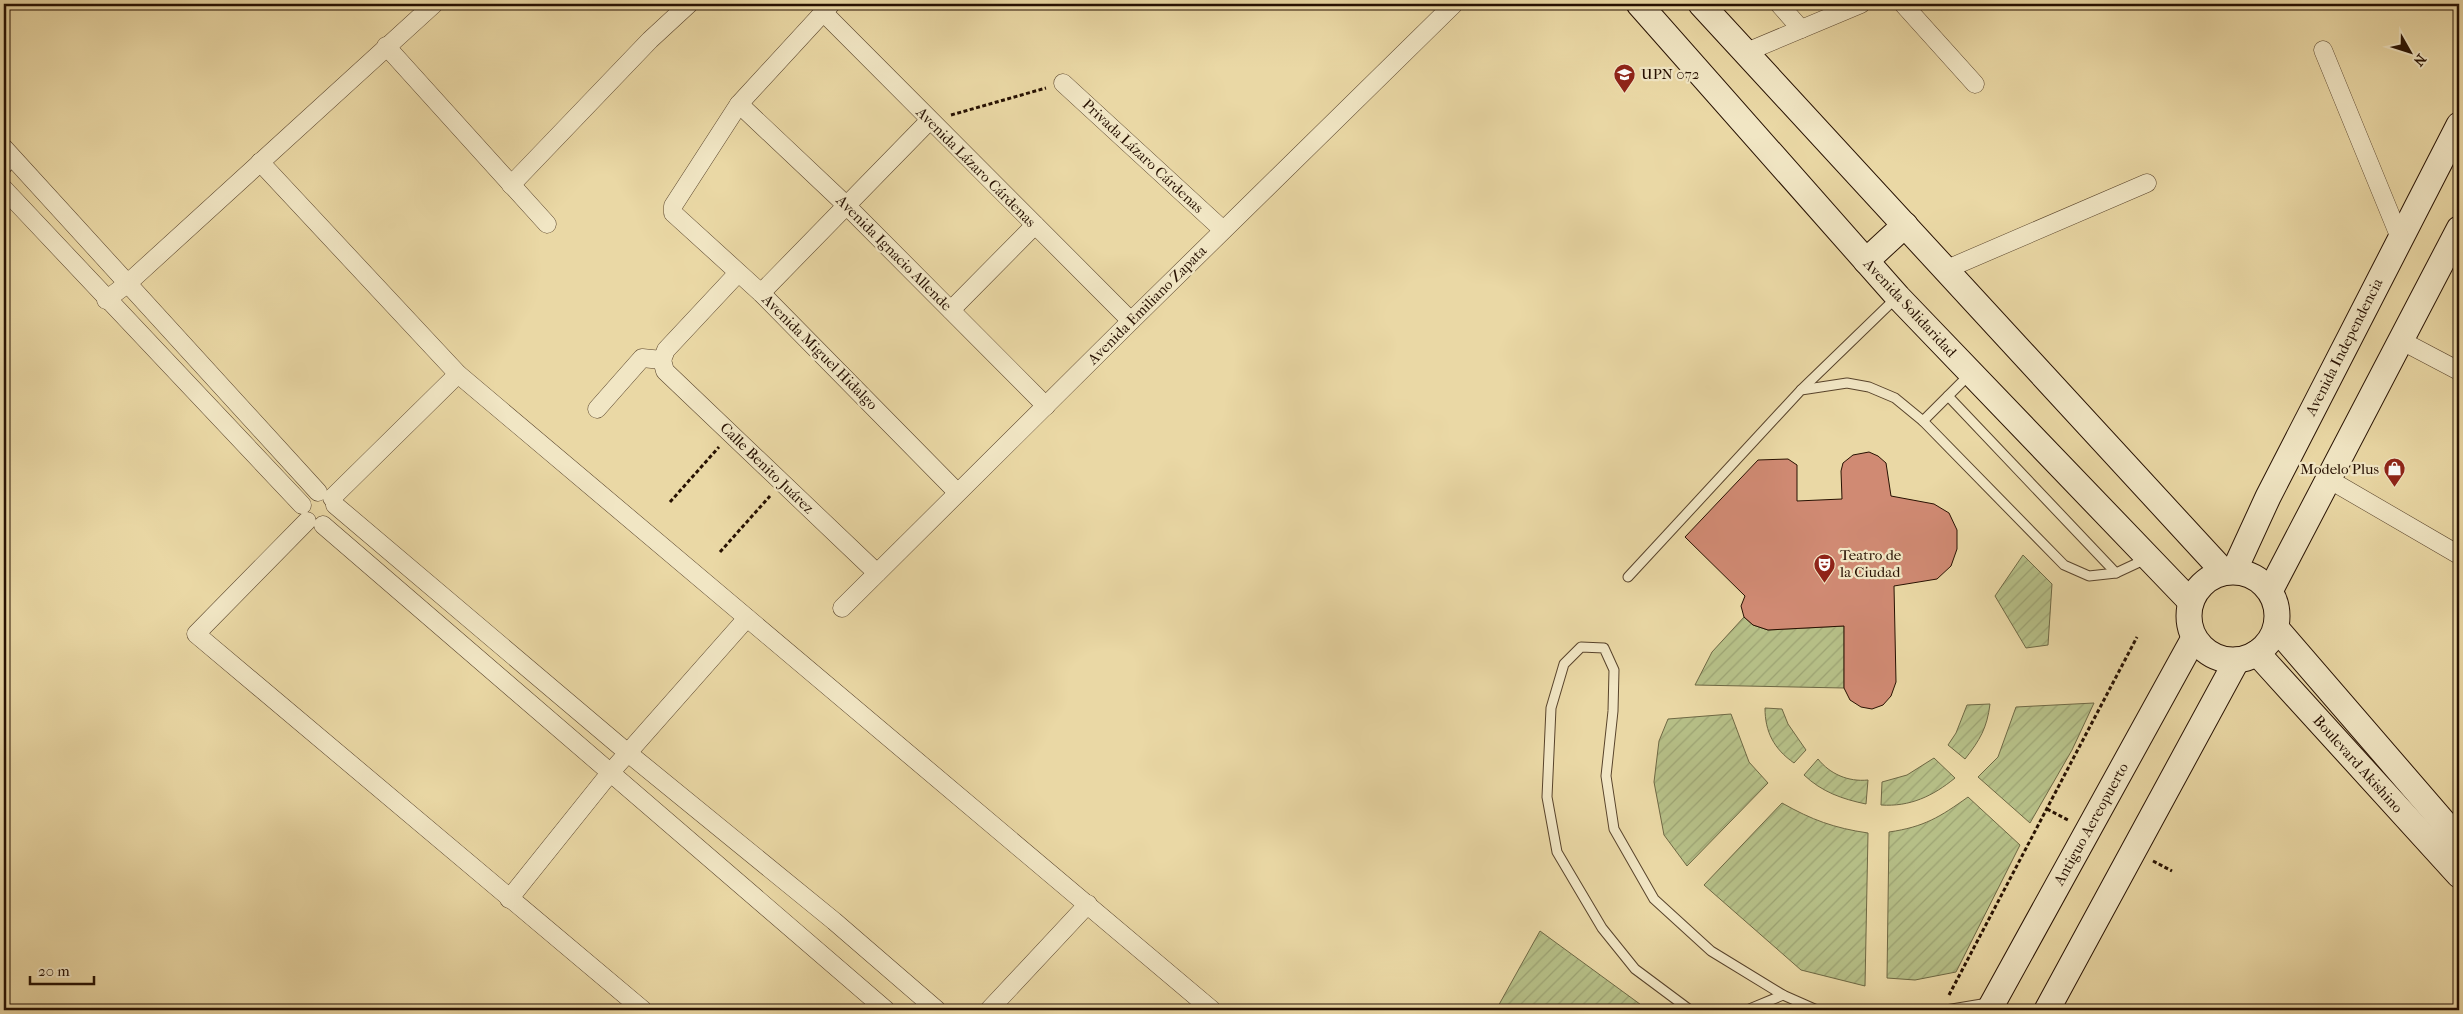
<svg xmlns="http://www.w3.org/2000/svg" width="2463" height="1014" font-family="'IM FELL French Canon',serif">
<defs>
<pattern id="garden-furrows" width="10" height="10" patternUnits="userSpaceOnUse" patternTransform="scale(1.25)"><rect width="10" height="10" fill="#b6bf87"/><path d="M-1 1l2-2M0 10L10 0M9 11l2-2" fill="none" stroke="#9ca373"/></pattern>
</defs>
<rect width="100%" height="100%" fill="#ead8a5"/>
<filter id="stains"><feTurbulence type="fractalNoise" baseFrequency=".004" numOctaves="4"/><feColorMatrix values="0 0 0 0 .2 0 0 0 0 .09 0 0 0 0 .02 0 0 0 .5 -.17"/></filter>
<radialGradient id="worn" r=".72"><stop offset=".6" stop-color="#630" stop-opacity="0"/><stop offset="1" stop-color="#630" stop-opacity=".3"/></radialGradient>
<!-- garden -->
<g fill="url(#garden-furrows)" stroke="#6e6844">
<polygon points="2023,555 2052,584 2048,645 2026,648 1995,596"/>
<polygon points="1744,617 1753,625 1768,630 1844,626 1844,688 1695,685 1712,652"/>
<polygon points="2094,703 2072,750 2030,823 1978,777 1998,757 2016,707"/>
<path d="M1990 704C1987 728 1980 740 1965 759L1948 745 1956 733 1967 705Z"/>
<path d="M1765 708 1782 709 1788 724 1806 750 1794 763C1774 749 1765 732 1765 708Z"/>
<polygon points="1731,714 1749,762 1768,783 1687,866 1664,835 1654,782 1659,741 1668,719"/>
<path d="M1934 758 1955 778C1933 796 1910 807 1881 805L1882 782 1907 775Z"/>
<path d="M1818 759C1830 774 1848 782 1868 780L1866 804C1842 799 1822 792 1804 775Z"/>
<path d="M1968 797 2020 845 1956 972 1915 980 1887 978 1889 832C1924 827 1940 817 1968 797Z"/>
<path d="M1782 803C1812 820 1834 828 1868 833L1865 986 1801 970 1704 885Z"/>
<polygon points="1540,931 1648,1010 1496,1010"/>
</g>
<!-- building -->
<polygon fill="#d08a73" stroke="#271102" points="1869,452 1878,456 1886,463 1891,496 1934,504 1949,513 1957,530 1957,549 1951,566 1937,579 1894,586 1896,682 1891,696 1883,705 1872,709 1861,707 1850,700 1844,688 1844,626 1768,630 1753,625 1744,617 1741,606 1745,596 1685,537 1758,460 1788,459 1797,465 1797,501 1842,499 1841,471 1843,463 1853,455"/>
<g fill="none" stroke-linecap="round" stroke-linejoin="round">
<defs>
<g id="lane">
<polyline points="4,171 14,159"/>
<polyline points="1801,390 1896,298"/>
<polyline points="1948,396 2116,573"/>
<polyline points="1923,421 1971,373"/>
<polyline points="1628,577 1801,390 1847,383 1869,387 1895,398 1923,421 2064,565 2089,576 2116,573 2146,559"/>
<polyline points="1690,1010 1635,969 1602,928 1557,852 1547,797 1551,708 1564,664 1581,647 1604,648 1614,670 1613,711 1606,776 1614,829 1654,899 1711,951 1783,995 1817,1010"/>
<polyline points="1747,1010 1783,995"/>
<polyline points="1946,1010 1988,1003"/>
</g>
<g id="street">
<polyline points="831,4 739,104 673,206 673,213 761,293 957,492"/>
<polyline points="1779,4 1801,29"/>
<polyline points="1903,4 1975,84"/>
<polyline points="823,12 1131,321"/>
<polyline points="386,46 547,224"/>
<polyline points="2323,50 2400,238"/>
<polyline points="1744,53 1861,4"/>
<polyline points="1063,83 1223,230"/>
<polyline points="739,104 846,205 1046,406"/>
<polyline points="4,148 318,492"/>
<polyline points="260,162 458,374 1212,1010"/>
<polyline points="511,185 650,40 689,4"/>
<polyline points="4,189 302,505"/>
<polyline points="1947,269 2147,183"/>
<polyline points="761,293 929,121"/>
<polyline points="106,300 127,284 434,4"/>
<polyline points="951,310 1035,225"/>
<polyline points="2402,341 2459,371"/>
<polyline points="662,360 665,371 877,573"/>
<polyline points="662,360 666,350 738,273"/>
<polyline points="597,409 642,358 662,360"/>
<polyline points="2330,480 2459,555"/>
<polyline points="332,498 458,374"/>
<polyline points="335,505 628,753 834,921 937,1010"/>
<polyline points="307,521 196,634 643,1010"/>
<polyline points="323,525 886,1010"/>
<polyline points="842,608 1131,321 1454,4"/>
<polyline points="509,899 610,773 747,618"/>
<polyline points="989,1010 1088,904"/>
</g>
<g id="secondary">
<polyline points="1639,4 1898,297 2191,602"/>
<polyline points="1701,4 2224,572"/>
<polyline points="1866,261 1905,225"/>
<polyline points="2234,571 2268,497 2459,125"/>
<circle cx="2233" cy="616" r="44"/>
<polyline points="2270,591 2459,229"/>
<polyline points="2276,628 2459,840"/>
<polyline points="2257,653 2459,875"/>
<polyline points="1989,1010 2194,638"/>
<polyline points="2047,1010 2237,660"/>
</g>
</defs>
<!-- lane casing -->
<use href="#lane" stroke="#58432b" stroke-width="11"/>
<!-- street casing -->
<use href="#street" stroke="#58432b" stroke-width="19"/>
<!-- secondary casing -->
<use href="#secondary" stroke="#271102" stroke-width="27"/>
<!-- path -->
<g stroke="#271102" stroke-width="3" stroke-dasharray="4 2.5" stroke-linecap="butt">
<polyline points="951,115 1046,88"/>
<polyline points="670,502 719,447"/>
<polyline points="720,552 770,496"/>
<polyline points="2047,809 2068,820"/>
<polyline points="2153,861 2172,871"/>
<polyline points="1949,995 2137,637"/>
</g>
<!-- lane -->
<use href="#lane" stroke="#f1e6c4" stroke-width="9"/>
<!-- street -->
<use href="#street" stroke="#f1e6c4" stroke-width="18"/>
<!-- secondary -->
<use href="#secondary" stroke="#f1e6c4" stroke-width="25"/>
</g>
<!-- icons -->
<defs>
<symbol id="school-pin" viewBox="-11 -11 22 30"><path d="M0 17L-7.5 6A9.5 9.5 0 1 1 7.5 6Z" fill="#8f2418" stroke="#f1e6c4"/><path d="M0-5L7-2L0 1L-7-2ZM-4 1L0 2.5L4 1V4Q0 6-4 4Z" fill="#fff"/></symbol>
<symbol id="shop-pin" viewBox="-11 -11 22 30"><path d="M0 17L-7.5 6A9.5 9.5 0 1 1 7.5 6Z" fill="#8f2418" stroke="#f1e6c4"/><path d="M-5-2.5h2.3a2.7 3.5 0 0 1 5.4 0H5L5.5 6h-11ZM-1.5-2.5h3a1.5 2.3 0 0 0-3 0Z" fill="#fff"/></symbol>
<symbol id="theatre-pin" viewBox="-11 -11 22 30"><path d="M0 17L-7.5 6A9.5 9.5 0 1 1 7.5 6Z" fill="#8f2418" stroke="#f1e6c4"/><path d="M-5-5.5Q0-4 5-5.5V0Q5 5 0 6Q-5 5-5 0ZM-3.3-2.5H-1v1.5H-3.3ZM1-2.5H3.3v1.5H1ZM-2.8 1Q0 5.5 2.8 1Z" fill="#fff"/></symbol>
</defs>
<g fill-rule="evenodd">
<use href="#school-pin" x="1612" y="62" width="25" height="34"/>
<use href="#shop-pin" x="2382" y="456" width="25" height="34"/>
<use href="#theatre-pin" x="1812" y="552" width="25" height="34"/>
</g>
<g text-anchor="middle" stroke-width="4.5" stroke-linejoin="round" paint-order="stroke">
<!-- poi labels -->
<g font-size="15" fill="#271102" stroke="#f1e6c4" text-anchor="start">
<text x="1641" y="79">UPN 072</text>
<text x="2379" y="474" text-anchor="end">Modelo Plus</text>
<text x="1840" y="560">Teatro de<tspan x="1840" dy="17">la Ciudad</tspan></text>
</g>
<!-- street labels -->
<g font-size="15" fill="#271102" stroke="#f1e6c4">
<text transform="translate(1143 156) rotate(43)" y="5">Privada Lázaro Cárdenas</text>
<text transform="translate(976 167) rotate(45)" y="5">Avenida Lázaro Cárdenas</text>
<text transform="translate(894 253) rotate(45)" y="5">Avenida Ignacio Allende</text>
<text transform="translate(1147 305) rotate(-45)" y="5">Avenida Emiliano Zapata</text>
<text transform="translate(1910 308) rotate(47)" y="5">Avenida Solidaridad</text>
<text transform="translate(2344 347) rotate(-63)" y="5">Avenida Independencia</text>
<text transform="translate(820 352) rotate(45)" y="5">Avenida Miguel Hidalgo</text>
<text transform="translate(767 468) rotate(44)" y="5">Calle Benito Juárez</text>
<text transform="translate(2358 764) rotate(48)" y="5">Boulevard Akishino</text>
<text transform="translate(2091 824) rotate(-61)" y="5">Antiguo Aereopuerto</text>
</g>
</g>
<!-- margin -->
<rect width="2463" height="1014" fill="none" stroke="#ead8a5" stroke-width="20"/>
<rect x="5" y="5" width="2453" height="1004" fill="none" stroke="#271102" stroke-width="2.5"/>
<rect x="10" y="10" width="2443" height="994" fill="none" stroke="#271102"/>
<!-- north arrow -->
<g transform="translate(2410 52) rotate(129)" stroke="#f1e6c4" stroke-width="4" paint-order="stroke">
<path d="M0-4L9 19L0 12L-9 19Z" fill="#271102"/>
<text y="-8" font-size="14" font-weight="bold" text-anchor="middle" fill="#271102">N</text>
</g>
<!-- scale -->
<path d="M30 976v8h64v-8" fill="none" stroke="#271102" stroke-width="2.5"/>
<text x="38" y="976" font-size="15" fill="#271102" stroke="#f1e6c4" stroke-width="4" paint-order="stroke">20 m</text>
<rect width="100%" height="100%" filter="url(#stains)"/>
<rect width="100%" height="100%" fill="url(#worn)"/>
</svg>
